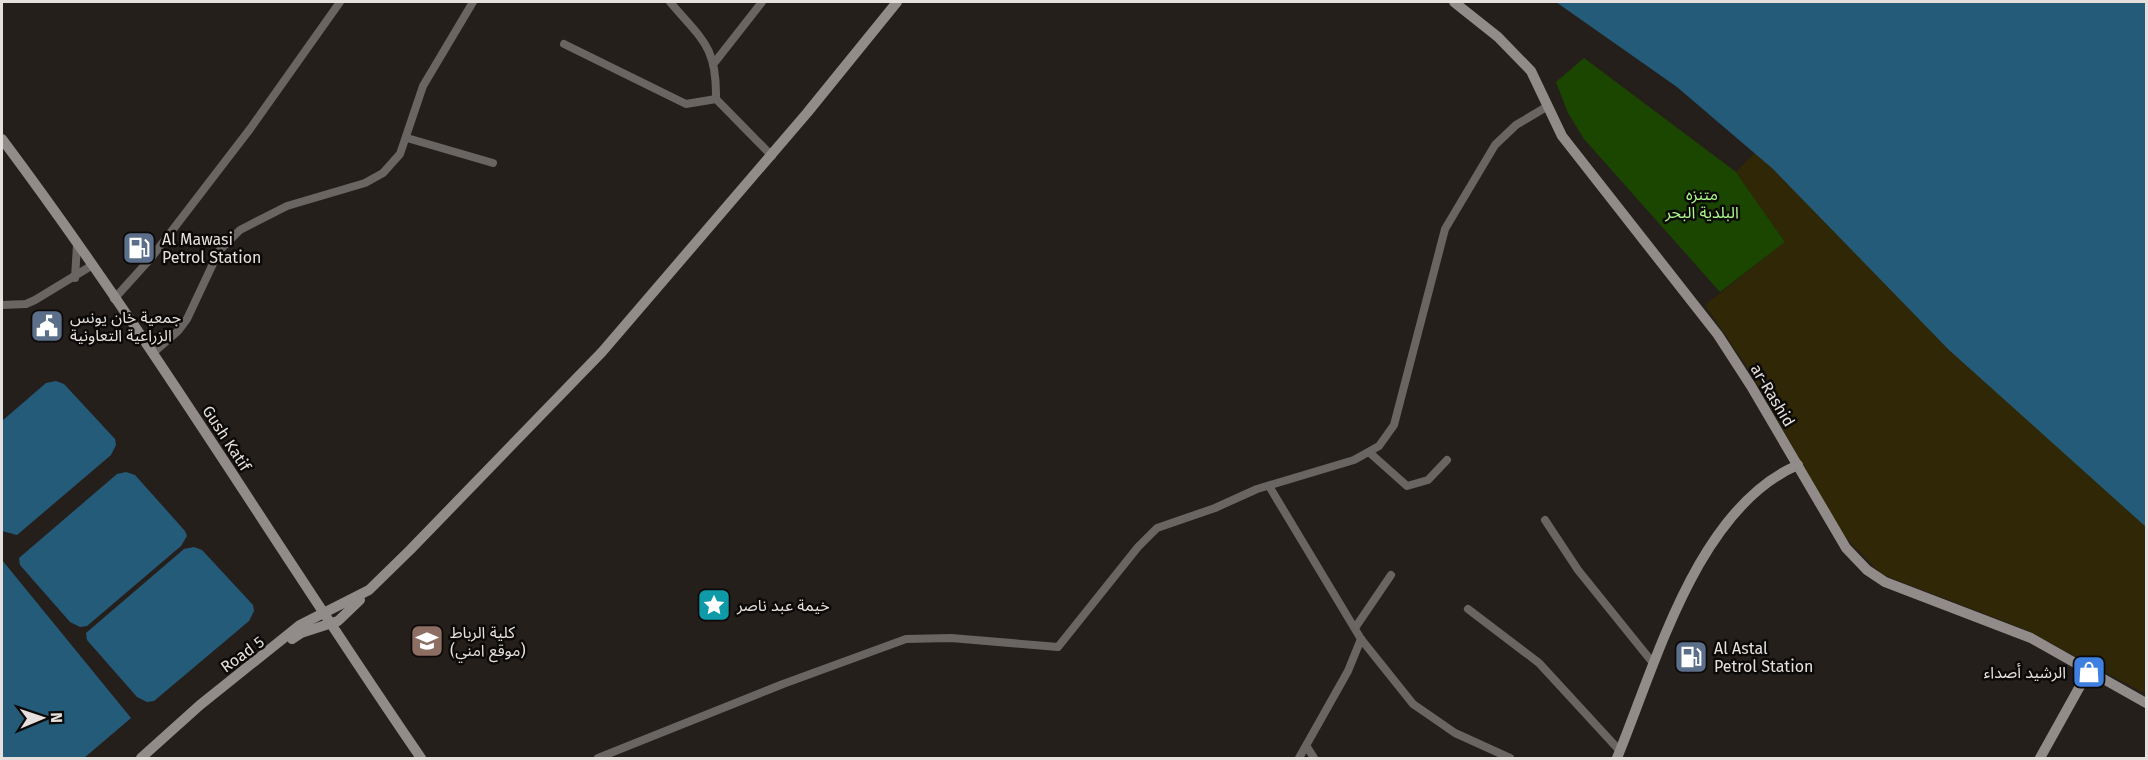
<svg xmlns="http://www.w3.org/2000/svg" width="2148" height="760" font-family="'Fira Sans','Noto Sans Arabic',sans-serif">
<rect width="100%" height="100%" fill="#251f1c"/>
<!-- green -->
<polygon fill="#1b4600" points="1584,58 1736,172 1785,242 1720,292 1584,139 1568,113 1556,82"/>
<!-- sand -->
<polygon fill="#302706" points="1769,138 2092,478 2146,523 2146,694 2024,629 1881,574 1843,535 1747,367 1705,305 1785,242 1736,172"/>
<!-- water -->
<g fill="#245b79">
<polygon points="1556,2 2146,2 2146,527 1949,350 1773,169 1677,87"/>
<polygon points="56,381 64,384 115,439 116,445 111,455 17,535 2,531 2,421 46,383"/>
<polygon points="126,472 135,475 185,531 187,536 181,546 87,626 80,627 70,622 20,565 19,558 117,474"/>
<polygon points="194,547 202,550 253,605 254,611 249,621 154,701 147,702 137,697 87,640 86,633 184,549"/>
<polygon points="2,560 131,718 84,758 2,758"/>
</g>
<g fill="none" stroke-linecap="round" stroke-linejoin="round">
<!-- street -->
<g stroke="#686563" stroke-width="8">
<path d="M670 2C702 40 717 46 716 99L772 156"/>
<polyline points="564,44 686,104 716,99"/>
<polyline points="715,62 762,2"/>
<polyline points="407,138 493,163"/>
<polyline points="75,278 77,245"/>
<polyline points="114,299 151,258 250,129 340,2"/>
<polyline points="2,305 26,304 35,300 91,266"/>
<polyline points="153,353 178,331 187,319 219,251 240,230 287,206 365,183 383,173 400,154 423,86 473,2"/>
<polyline points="1370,453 1407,486 1428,480 1447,460"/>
<polyline points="1269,486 1361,639 1413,704 1455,733 1510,758"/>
<polyline points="1545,520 1578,570 1653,663"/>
<polyline points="1468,609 1539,663 1620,751"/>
<polyline points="1355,628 1391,575"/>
<polyline points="1307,747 1314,758"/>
<polyline points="598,758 783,684 906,639 951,638 1058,647 1138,547 1157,528 1215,508 1257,489 1354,460 1379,446 1394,425 1445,229 1495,145 1516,125 1548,106"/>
<polyline points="1299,758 1348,671 1361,639"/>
</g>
<!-- secondary -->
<g stroke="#918c89" stroke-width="10">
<polyline points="1454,2 1498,37 1531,71 1562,136 1718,335 1751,386 1846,548 1867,570 1885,582 2031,638 2146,703"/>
<path d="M2 139C151 338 280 553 421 758"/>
<polyline points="292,639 301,633 338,621 360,600"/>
<polyline points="141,758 200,705 300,625 369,590 410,550 602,352 807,113 897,2"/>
<path d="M1617 758C1656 664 1697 508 1798 465"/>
<polyline points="2040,758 2089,670"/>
</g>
</g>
<!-- icons -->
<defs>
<symbol id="fuel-square" viewBox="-11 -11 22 22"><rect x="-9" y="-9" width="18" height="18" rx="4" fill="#5c6f8a" stroke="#0c0a08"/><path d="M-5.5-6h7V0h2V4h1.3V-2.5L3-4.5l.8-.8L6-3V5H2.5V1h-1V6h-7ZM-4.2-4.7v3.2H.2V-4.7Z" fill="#fff"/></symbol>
<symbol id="civic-square" viewBox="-11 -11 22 22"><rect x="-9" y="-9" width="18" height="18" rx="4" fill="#5c6f8a" stroke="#0c0a08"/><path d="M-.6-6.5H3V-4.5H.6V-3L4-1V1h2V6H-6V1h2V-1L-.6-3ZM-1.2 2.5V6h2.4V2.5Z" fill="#fff"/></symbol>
<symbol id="sight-square" viewBox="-11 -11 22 22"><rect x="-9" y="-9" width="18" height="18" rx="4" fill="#0f9aa8" stroke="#0c0a08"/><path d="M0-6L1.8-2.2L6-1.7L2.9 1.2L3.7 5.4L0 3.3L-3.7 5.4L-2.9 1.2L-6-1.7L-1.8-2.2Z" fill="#fff"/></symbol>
<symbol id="university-square" viewBox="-11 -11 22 22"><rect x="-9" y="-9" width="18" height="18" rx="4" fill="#8d6e63" stroke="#0c0a08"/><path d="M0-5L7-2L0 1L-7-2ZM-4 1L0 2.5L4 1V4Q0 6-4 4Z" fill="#fff"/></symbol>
<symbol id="shop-square" viewBox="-11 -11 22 22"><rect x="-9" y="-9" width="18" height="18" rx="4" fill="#3f7fe0" stroke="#0c0a08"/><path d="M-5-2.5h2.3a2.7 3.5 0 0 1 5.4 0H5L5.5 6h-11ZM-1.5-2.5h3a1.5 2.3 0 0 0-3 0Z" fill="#fff"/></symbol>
</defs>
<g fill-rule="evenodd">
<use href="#fuel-square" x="120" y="229" width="38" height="38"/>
<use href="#civic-square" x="28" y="307" width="38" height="38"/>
<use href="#sight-square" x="695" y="586" width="38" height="38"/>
<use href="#university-square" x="408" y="622" width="38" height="38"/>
<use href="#fuel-square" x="1672" y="638" width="38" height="38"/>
<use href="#shop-square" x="2070" y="653" width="38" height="38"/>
</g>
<g text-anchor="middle" stroke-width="5" stroke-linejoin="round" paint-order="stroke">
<!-- park labels -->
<g font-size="16" fill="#adf88e" stroke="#0c0a08">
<text x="1702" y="200">متنزه<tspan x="1702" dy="18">البلدية البحر</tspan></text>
</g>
<!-- poi labels -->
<g font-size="16" fill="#e5e0de" stroke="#0c0a08" text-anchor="start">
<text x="162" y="245">Al Mawasi<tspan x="162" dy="18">Petrol Station</tspan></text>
<text x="70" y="323">جمعية خان يونس<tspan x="70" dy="18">الزراعية التعاونية</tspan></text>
<text x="737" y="611">خيمة عبد ناصر</text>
<text x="450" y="638">كلية الرباط<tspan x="450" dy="18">(موقع امني)</tspan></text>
<text x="1714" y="654">Al Astal<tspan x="1714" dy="18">Petrol Station</tspan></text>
<text x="2066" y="678" text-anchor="end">الرشيد أصداء</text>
</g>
<!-- street labels -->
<g font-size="16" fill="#e5e0de" stroke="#0c0a08">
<text transform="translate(1773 395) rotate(59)" y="6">ar-Rashid</text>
<text transform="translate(227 438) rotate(57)" y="6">Gush Katif</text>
<text transform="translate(242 654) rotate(-36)" y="6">Road 5</text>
</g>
</g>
<!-- border -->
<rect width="2148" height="760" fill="none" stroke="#e5e0de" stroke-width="6"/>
<!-- north arrow -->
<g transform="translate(42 718) rotate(88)" stroke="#0c0a08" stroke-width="4.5" paint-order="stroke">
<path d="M0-4.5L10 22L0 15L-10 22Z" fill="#e5e0de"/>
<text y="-9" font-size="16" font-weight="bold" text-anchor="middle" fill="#e5e0de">N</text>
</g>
</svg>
